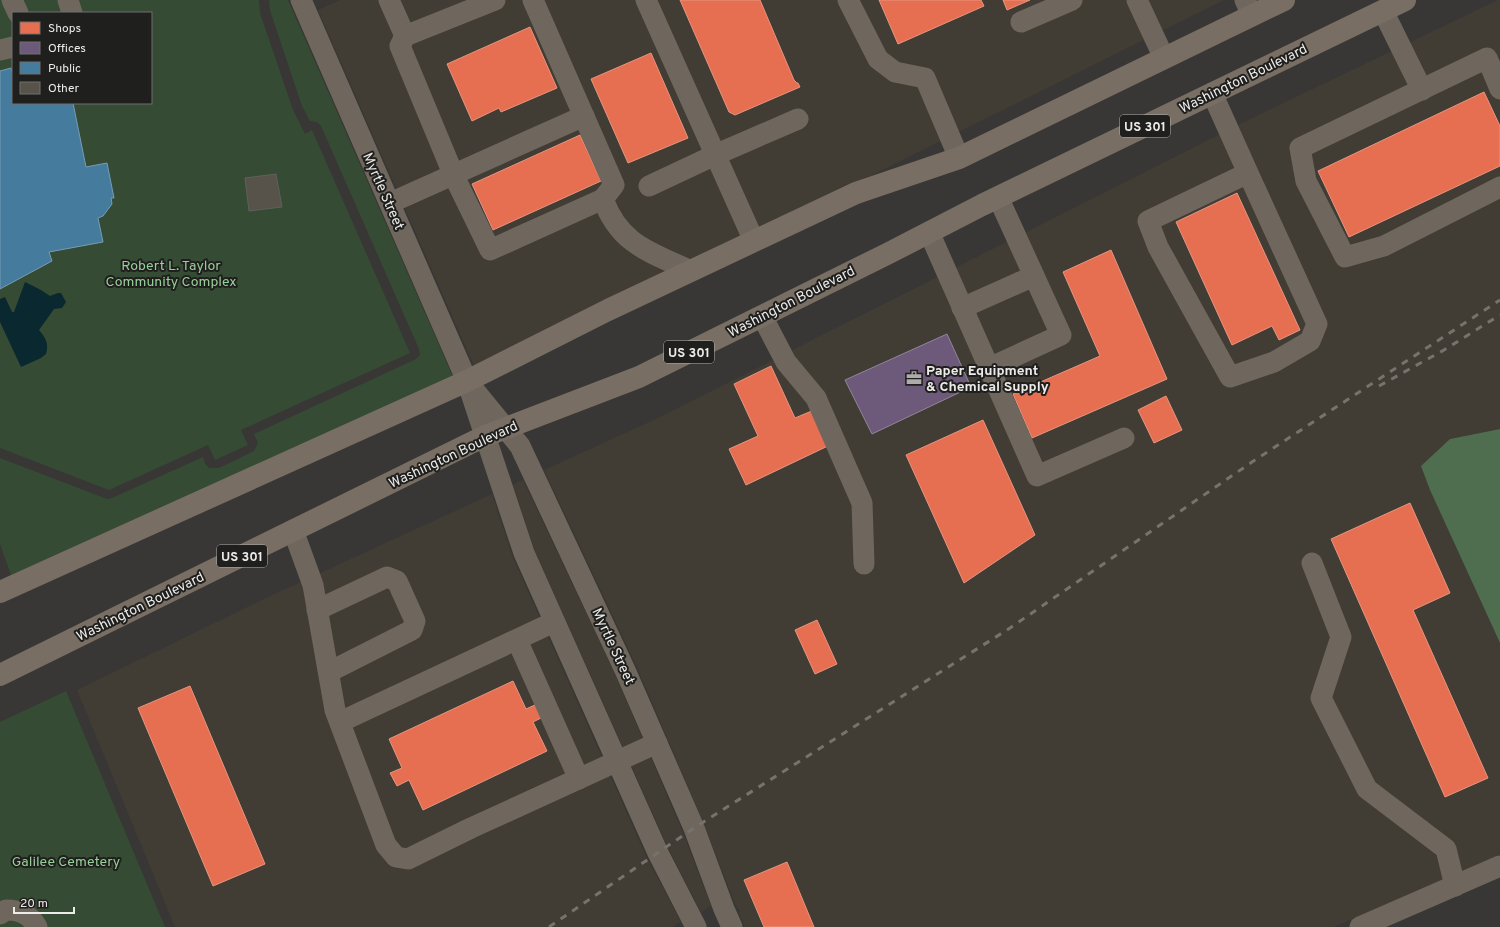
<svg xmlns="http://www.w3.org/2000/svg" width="1500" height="927" font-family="Overpass,sans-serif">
<rect width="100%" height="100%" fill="#383735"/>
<!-- built -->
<g fill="#413d35">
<polygon points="340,0 1224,0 862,180 842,187 474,366 318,10"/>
<polygon points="1498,0 1500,0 1500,429 1450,439 1430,490 1500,643 1500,855 1334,927 745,927 739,913 740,911 735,904 704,824 636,665 544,470 658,418 1240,124"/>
<polygon points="523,480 615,674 683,833 711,906 701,912 668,848 534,549 513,485"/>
<polygon points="492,494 513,558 647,858 681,922 672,927 175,927 77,690 266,598"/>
</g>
<!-- green -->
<g fill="#354b34" fill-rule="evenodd">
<path d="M0 0H259L260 13 293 110 305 134 312 130 410 353 241 430 248 445 215 460 208 445 109 490 0 448ZM13 13H151V103H13Z"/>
<polygon points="269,0 288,0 453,377 11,575 0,544 0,458 107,499 112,498 203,457 205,464 209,468 219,468 254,451 258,443 254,434 416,359 420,355 419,349 321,126 317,122 310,121 302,106 270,10"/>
<polygon points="66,691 165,927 0,927 0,722"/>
</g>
<!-- forest -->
<polygon fill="#4f6d4f" points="1500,429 1500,643 1430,490 1421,466 1450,439"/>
<!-- water -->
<path fill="#0a282f" d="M25 282 41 290 50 296 58 293H61L66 302 62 308 54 309 39 330C46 338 49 344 46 354L41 358 21 367 0 322V299L5 297 12 312H14Z"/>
<!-- shops -->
<g fill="#e76f51" stroke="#e8947f">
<polygon points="680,0 760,0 794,80 797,83 798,83 800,87 735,115 729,112"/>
<polygon points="879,0 981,0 984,6 898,44"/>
<polygon points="1003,0 1030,0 1007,10"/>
<polygon points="530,27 557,88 501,112 499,108 472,121 447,64"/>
<polygon points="651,53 688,138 628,163 591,79"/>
<polygon points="1484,92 1500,126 1500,166 1349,237 1318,171"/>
<polygon points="580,135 601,181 493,230 472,184"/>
<polygon points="1237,193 1300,330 1279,340 1272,326 1232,345 1176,222"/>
<polygon points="1111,250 1167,379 1032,438 1013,394 1100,356 1063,272"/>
<polygon points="771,366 795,418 814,410 830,445 746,485 729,449 758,436 734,384"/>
<polygon points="1166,396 1182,430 1154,443 1138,410"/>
<polygon points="983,420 1035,535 964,583 906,455"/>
<polygon points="1410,503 1450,593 1413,610 1488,778 1445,797 1331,539"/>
<polygon points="817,620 837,664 815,674 795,630"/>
<polygon points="513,681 526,709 537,704 543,717 533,722 547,751 423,810 409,780 397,786 390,773 402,768 389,739"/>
<polygon points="190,686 265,864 213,886 138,708"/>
<polygon points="787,862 814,927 764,927 744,880"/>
</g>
<!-- offices -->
<polygon fill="#6d597a" stroke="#93859b" points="947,334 971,387 872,434 845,380"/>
<!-- public -->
<polygon fill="#457b9d" stroke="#779db4" points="11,68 13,74 13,103 73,103 86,167 107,163 114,198 111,198 112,204 103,216 98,218 103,242 49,252 52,261 0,289 0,71"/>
<!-- building -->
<polygon fill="#57524a" stroke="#60605e" points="276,174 282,207 249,211 245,178"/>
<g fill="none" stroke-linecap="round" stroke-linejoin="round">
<!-- minor -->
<g stroke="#6f675d" stroke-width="21">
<polyline points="12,0 18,13"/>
<polyline points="68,0 72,13"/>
<polyline points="301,0 467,381 524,553 658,853 696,927"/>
<polyline points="389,0 405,36"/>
<path d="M495 0 405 36 400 46 454 176 490 250 603 199C620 245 650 252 691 271"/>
<polyline points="533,0 614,185 603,199"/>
<polyline points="646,0 754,241"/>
<polyline points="848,0 878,59 895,72 925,78 959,158"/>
<polyline points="1137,0 1164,58"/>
<polyline points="1245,0 1252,15"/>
<polyline points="1383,11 1422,90"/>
<polyline points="1021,22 1072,0"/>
<polyline points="0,50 13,47"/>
<polyline points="1500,89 1487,58 1300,148 1306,181 1345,257 1384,246 1500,187"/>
<polyline points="1212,93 1248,173 1148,221 1158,247 1230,377 1274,362 1310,341 1317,324 1248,173"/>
<polyline points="649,186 715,155 798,119"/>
<polyline points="390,203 584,116"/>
<polyline points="929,232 1037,476 1124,438"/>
<polyline points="962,308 1034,276"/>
<polyline points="762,316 786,362 816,398 862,503 864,564"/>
<polyline points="989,368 1061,335 998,197"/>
<polyline points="474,390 520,446 625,670 694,828 724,909 732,927"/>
<polyline points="293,530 313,585 335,710 386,845 396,857 408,859 471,828 657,743"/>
<polyline points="1312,563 1341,637 1321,698 1367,789 1446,849 1455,886"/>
<polyline points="317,610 387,577 397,581 415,621 412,630 329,672"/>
<polyline points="517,640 579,779"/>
<polyline points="340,722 554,622"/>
<path d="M0 914 6 910C20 910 30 914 37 927"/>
<polyline points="1360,927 1500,866"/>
</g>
<!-- major -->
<g stroke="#796e63" stroke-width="22">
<polyline points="0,592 467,381 608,310 856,193 959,158 1284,0"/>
<polyline points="0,675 485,436 639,377 887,254 982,205 1405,0"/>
</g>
<!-- rail -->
<g stroke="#77726d" stroke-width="3" stroke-dasharray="7 7" stroke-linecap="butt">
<polyline points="1379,386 1444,350 1500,315"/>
<polyline points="549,927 694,828 1010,628 1252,462 1500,300"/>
</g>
</g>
<!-- icons -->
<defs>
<symbol id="office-bare" viewBox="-9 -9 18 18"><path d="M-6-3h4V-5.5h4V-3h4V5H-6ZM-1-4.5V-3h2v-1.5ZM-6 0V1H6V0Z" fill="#adacaa" stroke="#1f1f1d" stroke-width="2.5" paint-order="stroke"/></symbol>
</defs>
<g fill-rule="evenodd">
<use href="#office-bare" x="903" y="367" width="22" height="22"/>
</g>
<g text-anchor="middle" stroke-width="4" stroke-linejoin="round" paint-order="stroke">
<!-- shield labels -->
<g fill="#1f1f1d" stroke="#aeaeac" stroke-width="1">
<rect x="1120" y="115" width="50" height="22" rx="3"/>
<rect x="664" y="341" width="50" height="22" rx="3"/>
<rect x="217" y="545" width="50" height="22" rx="3"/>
</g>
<g font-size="13" font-weight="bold" fill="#ecebe9">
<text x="1145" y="131">US 301</text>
<text x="689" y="357">US 301</text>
<text x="242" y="561">US 301</text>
</g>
<!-- street labels -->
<g font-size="14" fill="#ecebe9" stroke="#1f1f1d">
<text transform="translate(1243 78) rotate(-26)" y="5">Washington Boulevard</text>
<text transform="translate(384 191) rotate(66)" y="5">Myrtle Street</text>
<text transform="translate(791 301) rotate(-27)" y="5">Washington Boulevard</text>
<text transform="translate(453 454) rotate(-25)" y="5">Washington Boulevard</text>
<text transform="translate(140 606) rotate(-26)" y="5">Washington Boulevard</text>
<text transform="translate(614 646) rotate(65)" y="5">Myrtle Street</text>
</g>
<!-- park labels -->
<g font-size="14" fill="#97cf98" stroke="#1f1f1d">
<text x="171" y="270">Robert L. Taylor<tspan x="171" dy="16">Community Complex</tspan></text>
<text x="66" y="866">Galilee Cemetery</text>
</g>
<!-- poi labels -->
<g font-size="14" font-weight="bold" fill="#ecebe9" stroke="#1f1f1d" text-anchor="start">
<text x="926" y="375">Paper Equipment<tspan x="926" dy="16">&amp; Chemical Supply</tspan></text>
</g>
</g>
<!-- legend -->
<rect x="12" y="12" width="140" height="92" fill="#1f1f1d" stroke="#71716f"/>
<rect x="20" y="22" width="20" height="12" fill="#e76f51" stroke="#71716f"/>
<text x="48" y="32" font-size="12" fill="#ecebe9">Shops</text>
<rect x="20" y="42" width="20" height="12" fill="#6d597a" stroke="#71716f"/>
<text x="48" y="52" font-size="12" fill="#ecebe9">Offices</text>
<rect x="20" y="62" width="20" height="12" fill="#457b9d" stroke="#71716f"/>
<text x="48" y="72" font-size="12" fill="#ecebe9">Public</text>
<rect x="20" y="82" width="20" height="12" fill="#57524a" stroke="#71716f"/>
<text x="48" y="92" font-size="12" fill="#ecebe9">Other</text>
<!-- scale -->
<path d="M14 907v6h60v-6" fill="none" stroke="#ecebe9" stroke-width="2"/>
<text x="20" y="907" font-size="12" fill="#ecebe9" stroke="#1f1f1d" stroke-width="3" paint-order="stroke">20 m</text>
</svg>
